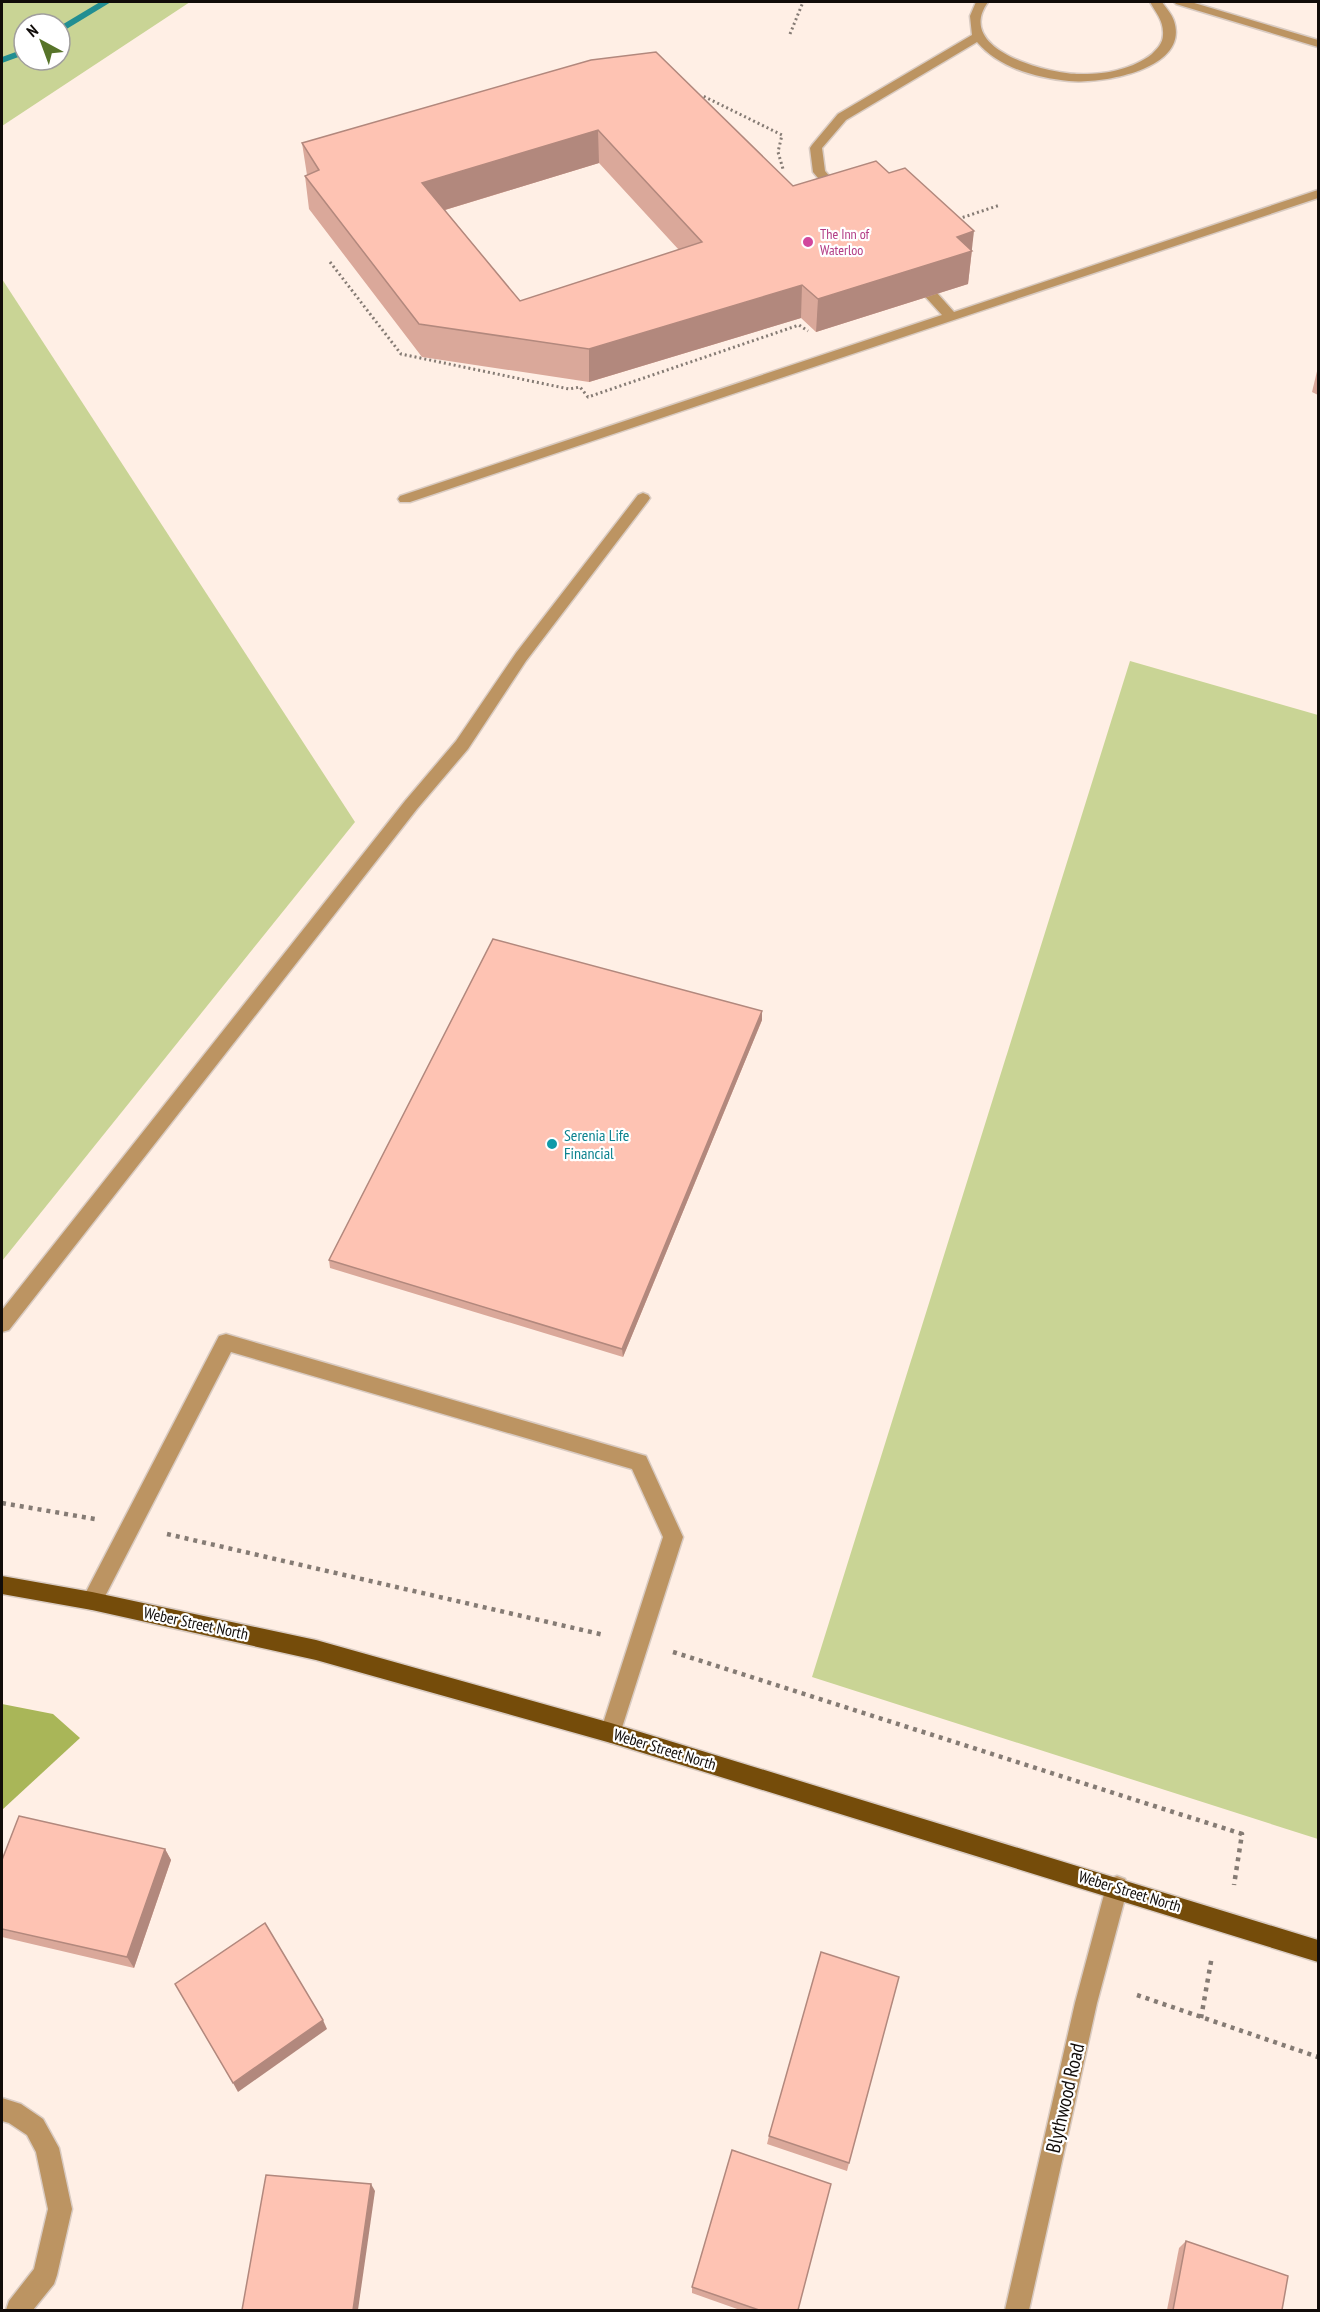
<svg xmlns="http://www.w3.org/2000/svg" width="1320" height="2312" font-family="'PT Sans Narrow',sans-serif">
<rect width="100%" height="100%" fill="#ffefe5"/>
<!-- green -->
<g fill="#c9d495" fill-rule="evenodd">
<path d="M2 2H190L2 126ZM24 24H60V60H24Z"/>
<polygon points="2,279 355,822 2,1261"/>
<polygon points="1130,661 1318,715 1318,1839 812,1677"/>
</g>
<!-- forest -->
<polygon fill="#a9b658" points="2,1704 53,1714 80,1738 2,1810"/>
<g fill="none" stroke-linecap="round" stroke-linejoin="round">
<!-- stream -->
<g fill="#228e92" fill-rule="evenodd">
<polygon points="100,2 111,2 60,33 60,26"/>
<polygon points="24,49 24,55 2,63 2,57"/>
</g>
<defs>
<g id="minor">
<path d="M976 2H988C954 49 1045 73 1077 74 1102 75 1132 70 1152 54 1157 49 1163 43 1163 35 1164 21 1156 13 1150 2H1162C1165 7 1172 14 1174 21 1190 70 1100 84 1069 81 1037 78 999 68 977 42L846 120 822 148 825 171 845 194 839 198 834 197 813 172 810 148 812 145 838 114 972 35 970 16Z"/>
<polygon points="1174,2 1191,2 1318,40 1318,47 1176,4"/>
<polygon points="1318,190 1318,198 410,502 400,502 398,499 400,496 942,315 911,281 909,278 911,275 921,275 954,312"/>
<polygon points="643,493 648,495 650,498 648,501 526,661 468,749 417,809 9,1330 2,1332 2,1310 405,801 456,741 516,653 638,495"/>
<polygon points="226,1334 646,1456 683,1537 618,1740 611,1743 604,1740 600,1733 663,1537 632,1469 231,1352 99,1608 92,1610 85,1608 82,1601 85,1594 219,1336"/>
<polygon points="1117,1876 1125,1879 1128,1887 1097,2003 1029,2310 1005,2310 1075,2003 1106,1887 1109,1879"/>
<polygon points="2,2098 21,2104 43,2119 59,2148 72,2209 57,2275 54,2284 33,2310 6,2310 9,2301 34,2269 48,2209 36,2152 27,2135 9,2123 2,2121"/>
</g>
<polygon id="major" points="2,1576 92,1592 316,1640 611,1723 1318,1940 1318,1962 611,1743 316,1660 92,1610 2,1594"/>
</defs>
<!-- minor casing -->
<use href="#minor" stroke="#d9cbc2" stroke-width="3"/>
<!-- major casing -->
<use href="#major" stroke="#d9cbc2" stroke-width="3"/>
<!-- path-far1 -->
<g stroke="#857b74" stroke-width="3" stroke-dasharray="2 3" stroke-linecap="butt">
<polyline points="790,34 803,2"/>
<polyline points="699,97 703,96 782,135 778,152 783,169"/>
<polyline points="958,219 1000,205"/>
<polyline points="330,262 401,354 569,389 580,387 588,397 799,325 808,331"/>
</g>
<!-- path -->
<g stroke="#857b74" stroke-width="4.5" stroke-dasharray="4 5" stroke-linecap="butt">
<polyline points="2,1503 95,1519"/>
<polyline points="167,1534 604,1635"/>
<polyline points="673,1652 1242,1834 1234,1885"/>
<polyline points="1137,1995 1318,2057"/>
<polyline points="1201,2018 1212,1956"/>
</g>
<!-- minor -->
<use href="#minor" fill="#bc9462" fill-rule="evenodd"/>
<!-- major -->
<use href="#major" fill="#754c0a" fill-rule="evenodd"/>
</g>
<!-- wall -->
<g fill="#daa89a" fill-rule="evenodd">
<path d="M591 60 793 186 972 250 968 284 816 332 801 318 589 382 422 357 309 209 305 176 307 175 302 143ZM599 163 679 250 520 301 445 210Z"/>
<polygon points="1318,367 1318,395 1312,392"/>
<polygon points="762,1011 762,1020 623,1357 330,1268 329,1260"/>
<polygon points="165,1849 171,1860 134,1968 2,1937 2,1860"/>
<polygon points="769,2136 849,2163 847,2171 767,2144"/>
<polygon points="1186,2241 1282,2310 1167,2310 1179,2248"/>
<polygon points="692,2287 798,2310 740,2310 692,2293"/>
</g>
<!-- shaded-wall -->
<g fill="#b2887d">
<polygon points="598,130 599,163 425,216 422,183"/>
<polygon points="974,231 968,284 816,332 818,299 957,237"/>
<polygon points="802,285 801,318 589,382 589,349"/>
<polygon points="762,1011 762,1020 623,1357 622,1349"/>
<polygon points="165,1849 171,1860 134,1968 127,1957"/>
<polygon points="323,2020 327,2029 238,2092 233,2083"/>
<polygon points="371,2184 375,2191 358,2310 353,2310"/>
</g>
<!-- building -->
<g fill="#fec3b3" stroke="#b2887d" stroke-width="1.5" fill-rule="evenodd">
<path d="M656 52 793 186 876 161 889 173 905 168 974 231 957 237 972 251 818 299 802 285 589 349 419 324 305 176 319 170 302 143 591 60ZM598 130 702 242 520 301 422 183Z"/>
<polygon points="493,939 762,1011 622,1349 329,1260"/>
<polygon points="19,1816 165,1849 127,1957 2,1929 2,1860"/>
<polygon points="265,1923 323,2020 233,2083 175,1984"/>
<polygon points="821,1952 899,1977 849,2163 769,2136"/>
<polygon points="732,2150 831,2184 798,2310 759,2310 692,2287"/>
<polygon points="266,2175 371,2184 353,2310 242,2310"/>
<polygon points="1186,2241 1288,2276 1282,2310 1173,2310"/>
</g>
<!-- markers -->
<circle fill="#d1479c" stroke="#fff" stroke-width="2" cx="808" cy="242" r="6"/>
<circle fill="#0f9aa8" stroke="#fff" stroke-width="2" cx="552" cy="1144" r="6"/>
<g text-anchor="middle" stroke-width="4.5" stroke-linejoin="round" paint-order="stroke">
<!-- far-hotel labels -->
<g font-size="14" fill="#b23c85" stroke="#fff" text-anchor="start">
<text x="820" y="239">The Inn of<tspan x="820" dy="16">Waterloo</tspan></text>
</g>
<!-- culture labels -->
<g font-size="16" fill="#0d838f" stroke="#fff" text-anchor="start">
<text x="564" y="1141">Serenia Life<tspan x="564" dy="18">Financial</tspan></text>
</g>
<!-- street labels -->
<g font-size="16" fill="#110c09" stroke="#fff">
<text transform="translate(196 1623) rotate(12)" y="6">Weber Street North</text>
<text transform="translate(665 1749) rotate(17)" y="6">Weber Street North</text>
<text transform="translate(1130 1891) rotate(17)" y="6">Weber Street North</text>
</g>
<!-- near-street labels -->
<g font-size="20" fill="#110c09" stroke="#fff">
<text transform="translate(1065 2098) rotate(-77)" y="7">Blythwood Road</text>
</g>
</g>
<!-- border -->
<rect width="1320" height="2312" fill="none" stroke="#110c09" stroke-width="6"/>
<!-- north arrow -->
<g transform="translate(42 42) rotate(319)"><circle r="28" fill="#ffffff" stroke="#a09e9d" stroke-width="1.5"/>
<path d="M0-4.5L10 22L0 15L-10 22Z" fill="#577429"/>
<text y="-9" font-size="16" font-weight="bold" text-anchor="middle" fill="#110c09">N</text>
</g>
</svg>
